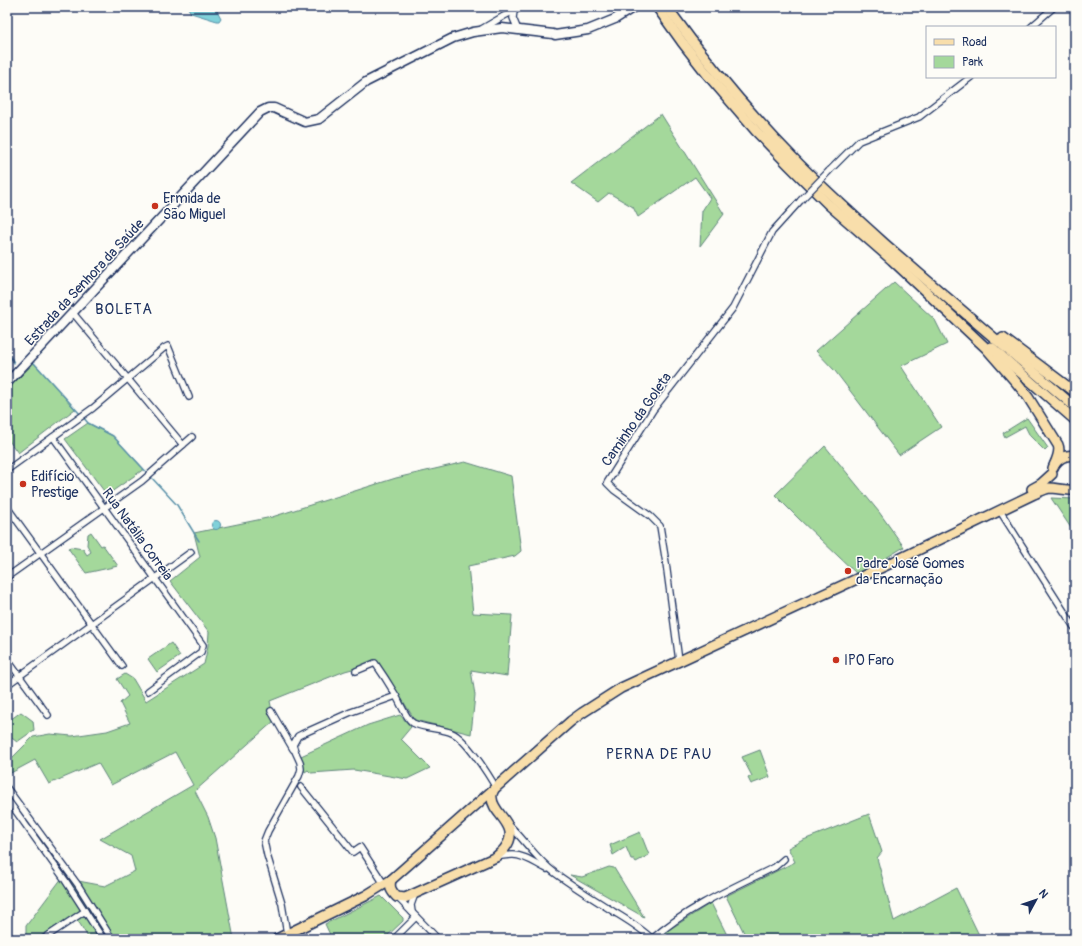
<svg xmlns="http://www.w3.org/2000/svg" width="1082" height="946" font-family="Pangolin,sans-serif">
<rect width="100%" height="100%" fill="#fdfcf7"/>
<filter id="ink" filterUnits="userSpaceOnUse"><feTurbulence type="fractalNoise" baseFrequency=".025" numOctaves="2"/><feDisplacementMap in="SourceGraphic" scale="8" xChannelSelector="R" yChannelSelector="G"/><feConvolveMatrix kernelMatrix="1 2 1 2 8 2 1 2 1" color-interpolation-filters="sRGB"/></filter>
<g filter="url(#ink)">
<!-- green -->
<g fill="#a4d89b" stroke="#60847c">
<polygon points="661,114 724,214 700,246 702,211 710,198 695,177 638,217 633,207 609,193 598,202 571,183"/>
<polygon points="894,282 935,320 947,344 901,366 941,427 899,455 835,371 816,351"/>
<polygon points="34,363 75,409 18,453 7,438 7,390"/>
<polygon points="1027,418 1048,448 1045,451 1030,436 1025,426 1005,437 1003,433"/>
<polygon points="88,423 113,436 144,469 107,495 65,439"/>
<polygon points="825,446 879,512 904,547 858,575 799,519 775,495"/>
<polygon points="465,462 511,476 521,551 515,556 468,566 473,613 512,615 507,676 471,670 475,695 471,734 415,720 378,662 345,671 270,701 274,721 195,791 208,817 215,838 234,939 89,939 80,924 73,916 37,939 29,939 26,934 26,926 62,878 105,886 135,871 131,856 100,839 193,785 175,752 111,785 98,763 49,784 35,760 7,775 7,763 33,737 50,734 72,736 107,731 130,723 120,703 128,696 117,679 125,674 133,679 146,701 204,664 208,646 209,632 170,581 200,557 194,533 272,517 396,478"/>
<polygon points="1051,498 1075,499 1075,534"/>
<polygon points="91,532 101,546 103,545 118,566 86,573 68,548 71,547 83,549 87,555 91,552 87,545 88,534"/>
<polygon points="171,643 180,656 157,672 148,659"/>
<polygon points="21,712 33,721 34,730 17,742 9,736 7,738 7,722"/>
<polygon points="400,715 411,727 401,739 430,768 407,779 354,770 311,773 308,770 305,772 301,756 368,725"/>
<polygon points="760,750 770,777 751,784 748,778 752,776 742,757"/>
<polygon points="869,814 882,852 877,858 894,921 956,888 981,939 747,939 726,896 795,862 788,848 801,841"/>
<polygon points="640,832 649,855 636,862 634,859 631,859 626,847 613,855 610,845"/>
<polygon points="609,867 614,868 644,917 570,875 582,877"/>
<polygon points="381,896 403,918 403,921 384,939 332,939 325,924"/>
<polygon points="711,903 729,939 665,939 665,934 667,931"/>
</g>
<!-- water -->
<g fill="#80d1d9" stroke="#5890a8">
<polygon points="189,7 215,7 221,18 219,21 217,21 191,13 188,8"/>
<circle cx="216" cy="525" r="4.5"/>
</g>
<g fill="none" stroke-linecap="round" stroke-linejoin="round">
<!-- stream -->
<g stroke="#5890a8" stroke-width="1.5">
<polyline points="7,351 14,363"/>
<polyline points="34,363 80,414"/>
<polyline points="83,417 88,423 113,436 177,505 199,541"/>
</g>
<defs>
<g id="street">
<polyline points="1031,27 1054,7"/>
<polyline points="480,30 504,16 514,11"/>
<polyline points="518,30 513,18 514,11 521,7"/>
<polyline points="829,171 859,141 919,117 971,77"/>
<polyline points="73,313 183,445"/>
<polyline points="53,437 203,645 201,652 148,691"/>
<polyline points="7,470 93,408 164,348 168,346 189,397"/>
<polyline points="7,507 122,666"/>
<polyline points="1000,511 1074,627 1075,627"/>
<polyline points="7,577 142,481 192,437"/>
<polyline points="7,659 48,715"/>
<polyline points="679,661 666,563 660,526 650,516 614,490 607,483 653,410 733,308 772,232 801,200"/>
<path d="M356 671 375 663C382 673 389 684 395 694 400 702 406 719 413 723 425 729 440 728 452 733 465 738 489 775 496 788"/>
<polyline points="7,685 191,552"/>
<polyline points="271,711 293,749"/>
<polyline points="301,787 353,852 360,847 384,884"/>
<polyline points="7,788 78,885 112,939"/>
<polyline points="7,799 65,880 103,939"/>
<path d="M509 825C525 840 537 860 555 873 574 887 594 899 614 912 627 920 641 928 652 939"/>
<path d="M497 857C502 856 508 855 513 855 525 855 536 864 547 869"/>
<polyline points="397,897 438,939"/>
<polyline points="412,912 411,905 415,894"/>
<polyline points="287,934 282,904 267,855 264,841 268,831 299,776 301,769 300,762 295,751 293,745 298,736 302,734 351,712 396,696"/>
<polyline points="43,939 85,911"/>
<polyline points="394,939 416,917"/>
<path d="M652 939C688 907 732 888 775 867L784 859"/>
</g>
<polyline id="secondary" points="7,383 260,112 268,108 274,108 305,122 319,119 366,82 453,38 473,32 502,28 553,34 555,35 588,30 615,19 634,7"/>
<g id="primary">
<path d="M657 7 682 42 707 74 756 131 789 165 828 204 892 260 986 348 1015 381 1028 397 1058 445C1061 452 1056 461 1053 468"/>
<path d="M667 7C707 63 751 115 799 164 827 192 856 218 885 244 948 299 1012 353 1075 407"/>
<polyline points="1003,338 1075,392"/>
<polyline points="991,347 1075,420"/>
<path d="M1055 464C1060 457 1066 454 1075 456"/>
<polyline points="1032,489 1041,484 1052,474"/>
<path d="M391 880C389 887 391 891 397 897L405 898 496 857C499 854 503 851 505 848 522 826 492 814 492 798 491 795 493 792 494 789"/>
<path d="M277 939 365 896 391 880 571 721 582 713 621 688 889 564 1034 494C1039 492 1044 489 1049 488 1058 488 1067 491 1075 490"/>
</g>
</defs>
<!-- street casing -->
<use href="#street" stroke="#1b2f5e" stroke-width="8"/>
<!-- secondary casing -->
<use href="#secondary" stroke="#1b2f5e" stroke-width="11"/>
<!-- primary casing -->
<use href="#primary" stroke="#1b2f5e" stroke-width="12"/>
<!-- street -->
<use href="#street" stroke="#fdfcf7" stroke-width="5.5"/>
<!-- secondary -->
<use href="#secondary" stroke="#fdfcf7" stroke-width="8"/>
<!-- primary -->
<use href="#primary" stroke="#f8deab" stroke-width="9"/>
<defs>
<polyline id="street-bridge" points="801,200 829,171"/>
</defs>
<!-- street-bridge casing -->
<use href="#street-bridge" stroke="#1b2f5e" stroke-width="8" stroke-linecap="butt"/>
<!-- street-bridge -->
<use href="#street-bridge" stroke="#fdfcf7" stroke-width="5.5"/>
</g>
</g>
<!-- markers -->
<g fill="#c8321e" stroke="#fdfcf7" stroke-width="1.5">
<circle cx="155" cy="206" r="4"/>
<circle cx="23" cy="484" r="4"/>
<circle cx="848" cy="571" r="4"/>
<circle cx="836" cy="660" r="4"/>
</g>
<g text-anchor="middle" stroke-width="3" stroke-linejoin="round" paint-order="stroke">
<!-- poi labels -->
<g font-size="14" fill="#1b2f5e" stroke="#fdfcf7" text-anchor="start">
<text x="163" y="203">Ermida de<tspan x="163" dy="16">São Miguel</tspan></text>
<text x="31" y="481">Edifício<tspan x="31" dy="16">Prestige</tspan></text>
<text x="856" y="568">Padre José Gomes<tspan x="856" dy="16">da Encarnação</tspan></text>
<text x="844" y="665">IPO Faro</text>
</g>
<!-- street labels -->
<g font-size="14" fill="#1b2f5e" stroke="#fdfcf7">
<text transform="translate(84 282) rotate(-47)" y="5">Estrada da Senhora da Saúde</text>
<text transform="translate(636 419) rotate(-55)" y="5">Caminho da Goleta</text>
<text transform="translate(138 534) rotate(54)" y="5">Rua Natália Correia</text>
</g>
<!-- neighbourhood labels -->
<g font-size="15" letter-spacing="1" fill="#1b2f5e" stroke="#fdfcf7">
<text x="124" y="314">BOLETA</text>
<text x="659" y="759">PERNA DE PAU</text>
</g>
</g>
<!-- margin -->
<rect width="1082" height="946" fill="none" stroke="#fdfcf7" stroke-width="24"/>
<rect x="12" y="12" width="1058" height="922" fill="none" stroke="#1b2f5e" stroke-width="1.5" filter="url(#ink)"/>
<!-- legend -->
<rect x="926" y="26" width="130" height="52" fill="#fdfcf7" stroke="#a3aaba"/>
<rect x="934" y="39" width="20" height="6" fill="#f8deab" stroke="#a3aaba"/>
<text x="962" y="46" font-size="12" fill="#1b2f5e">Road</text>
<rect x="934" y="56" width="20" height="12" fill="#a4d89b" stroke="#a3aaba"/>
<text x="962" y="66" font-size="12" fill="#1b2f5e">Park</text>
<!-- north arrow -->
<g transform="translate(1036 900) rotate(50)" stroke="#fdfcf7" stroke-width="3" paint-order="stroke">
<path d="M0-3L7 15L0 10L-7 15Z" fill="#1b2f5e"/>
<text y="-6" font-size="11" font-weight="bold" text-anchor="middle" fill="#1b2f5e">N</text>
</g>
</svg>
